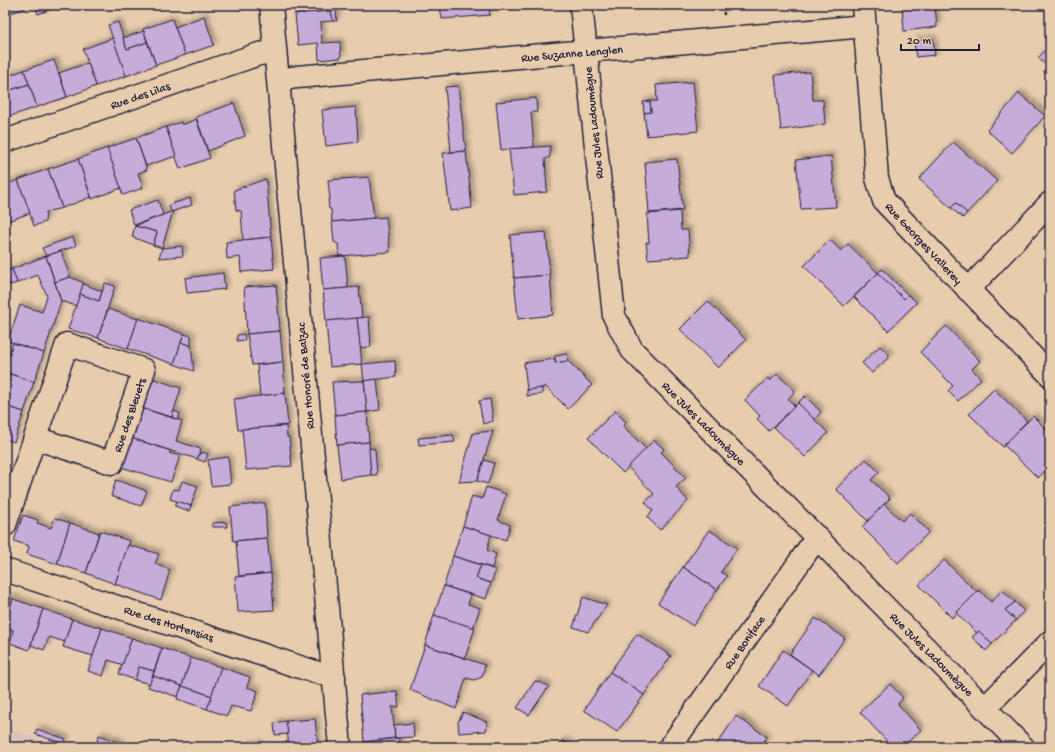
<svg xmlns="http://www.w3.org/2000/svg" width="1055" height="752" font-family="'Gochi Hand',sans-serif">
<defs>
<filter id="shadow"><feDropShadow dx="3.5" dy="-3.5" stdDeviation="2" flood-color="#0004"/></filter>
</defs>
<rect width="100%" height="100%" fill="#e7ccae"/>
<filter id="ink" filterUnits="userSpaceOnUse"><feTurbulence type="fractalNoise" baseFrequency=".025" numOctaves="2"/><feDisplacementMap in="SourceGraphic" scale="8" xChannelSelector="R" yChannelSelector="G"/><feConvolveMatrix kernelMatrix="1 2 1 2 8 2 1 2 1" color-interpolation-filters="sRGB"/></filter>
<g filter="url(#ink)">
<!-- built -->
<polygon fill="#ddc2bb" points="5,727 22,733 65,747 5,747"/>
<!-- building -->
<g fill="#c6acd9" stroke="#22223b" filter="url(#shadow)">
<polygon points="8,5 34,5 5,15 5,6"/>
<polygon points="35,5 59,5 60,6 38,14"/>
<polygon points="294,5 332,5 333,11 295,14"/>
<polygon points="440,5 489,5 490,15 442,19"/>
<polygon points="489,5 519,5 489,8"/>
<polygon points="902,5 935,5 937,27 904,31"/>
<polygon points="336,10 337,21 333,21 331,11"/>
<polygon points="331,11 333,21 321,22 322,43 340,42 341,58 319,60 318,43 298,45 295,14"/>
<polygon points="204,16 214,45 185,55 175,27"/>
<polygon points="172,19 185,55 156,65 143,29"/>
<polygon points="118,22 127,49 147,42 156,65 126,76 108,25"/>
<polygon points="144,31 147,42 127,49 123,38"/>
<polygon points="113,38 126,76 96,86 83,49"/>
<polygon points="933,39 935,55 916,57 914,41"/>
<polygon points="1050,45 1050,65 1048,67 1038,58"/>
<polygon points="54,60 67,97 37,107 24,70"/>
<polygon points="88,63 96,86 67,97 59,73"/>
<polygon points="1050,65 1050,78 1044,72"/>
<polygon points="24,70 29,84 5,92 5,77"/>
<polygon points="810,72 813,100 823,100 825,124 781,130 775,75"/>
<polygon points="693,82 698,131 647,136 644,113 651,112 650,101 657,101 656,85"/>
<polygon points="29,84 37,107 8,117 5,109 5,92"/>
<polygon points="458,86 466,151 451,152 445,87"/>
<polygon points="1019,93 1045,116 1012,153 987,130"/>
<polygon points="536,98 537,112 531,112 534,147 501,150 496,102"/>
<polygon points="650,101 651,112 644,113 643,102"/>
<polygon points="234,103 245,136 208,151 196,117"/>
<polygon points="356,107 358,142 326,146 322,110"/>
<polygon points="196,119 210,158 180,169 166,127 181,122 182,125"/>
<polygon points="166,127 176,156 146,166 136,138"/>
<polygon points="136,138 147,170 138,173 143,188 123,195 107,148"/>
<polygon points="953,142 997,181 967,213 956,203 951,208 919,179"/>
<polygon points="550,146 550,157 545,159 547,192 514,195 509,149"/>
<polygon points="107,148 121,188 92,199 78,159"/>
<polygon points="466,151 472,208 450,211 443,153"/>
<polygon points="831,156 836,207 801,209 796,160"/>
<polygon points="78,159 91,197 62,208 48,169"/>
<polygon points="677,159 683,210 649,213 645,162"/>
<polygon points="48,169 62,208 46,212 45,222 34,226 18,180"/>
<polygon points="369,177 374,218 332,222 331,209 329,209 328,199 330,199 328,180"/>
<polygon points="266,179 271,237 243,240 241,211 236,210 234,190"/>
<polygon points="18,180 30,213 5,222 5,185"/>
<polygon points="190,198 192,205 171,212 169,205"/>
<polygon points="158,200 163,215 134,225 129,210"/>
<polygon points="956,203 967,213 963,218 951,208"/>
<polygon points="173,211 162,248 153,245 157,232 135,226"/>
<polygon points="680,211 681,230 688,230 690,256 648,259 646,242 649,243 647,214"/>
<polygon points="386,217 390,252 339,256 338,244 334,242 332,222"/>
<polygon points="135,226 157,232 153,245 132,237"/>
<polygon points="546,232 550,275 514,278 510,235"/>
<polygon points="73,237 76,246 46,256 42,248"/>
<polygon points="271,237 274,269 241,272 240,257 227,259 226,242"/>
<polygon points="830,240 841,251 848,244 878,273 844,306 804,266"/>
<polygon points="182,246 183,256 159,258 162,248"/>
<polygon points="61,251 70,277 55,282 46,256"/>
<polygon points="46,256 61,301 44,353 8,341 20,305 42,312 47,296 38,275 17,283 12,269"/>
<polygon points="345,256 348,288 323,290 320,258"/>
<polygon points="12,269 17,283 9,285 5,271"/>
<polygon points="882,269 908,295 904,299 878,273"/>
<polygon points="223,273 225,289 187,293 185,278"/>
<polygon points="878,273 904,299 908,295 917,302 888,331 854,297"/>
<polygon points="550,275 553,315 518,319 514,278"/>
<polygon points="70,277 84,283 76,306 61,301 55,282"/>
<polygon points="105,283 115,286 98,338 68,329 80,294 99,301"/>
<polygon points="83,284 102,291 99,301 80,294"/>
<polygon points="276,285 280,331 247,334 244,287"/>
<polygon points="359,287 362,318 326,321 323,290"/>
<polygon points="708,301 746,340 718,368 680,329"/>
<polygon points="108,309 138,319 128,349 98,338"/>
<polygon points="369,317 371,347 360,348 357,318"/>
<polygon points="138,318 184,334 174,364 128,349"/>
<polygon points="357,318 362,364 330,367 326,321"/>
<polygon points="946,326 980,361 972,369 981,379 958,401 948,391 953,386 920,352"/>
<polygon points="280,331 283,362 252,365 247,334"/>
<polygon points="184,334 191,336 191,346 181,342"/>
<polygon points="244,334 245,340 237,341 237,335"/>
<polygon points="181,342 191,346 194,371 174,364"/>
<polygon points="13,343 44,353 34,382 5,372 5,366"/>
<polygon points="880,346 890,356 872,373 862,363"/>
<polygon points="567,354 568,361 555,363 555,356"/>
<polygon points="555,359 555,363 568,361 592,385 568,409 545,386 542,388 527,390 524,363"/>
<polygon points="395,361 396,377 364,381 362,364"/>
<polygon points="283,362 285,393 260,396 257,365"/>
<polygon points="7,373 34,382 24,412 5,406 5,380"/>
<polygon points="777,374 795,391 788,399 795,406 769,431 757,419 760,416 745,400 768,378 770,381"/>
<polygon points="151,378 181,388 172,417 141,408"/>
<polygon points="377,379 380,410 367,412 364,381"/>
<polygon points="364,381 367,412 335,415 332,382"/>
<polygon points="542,388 542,394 527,396 527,390"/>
<polygon points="994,389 1027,421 1003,447 969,414"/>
<polygon points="285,393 288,425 238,430 234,399"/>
<polygon points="805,396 821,412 814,420 798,403"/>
<polygon points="490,399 493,421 483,424 479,401"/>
<polygon points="798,403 828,433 805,457 774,427"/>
<polygon points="5,406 24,412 14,442 5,439"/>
<polygon points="141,408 182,421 176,441 201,449 197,459 131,438"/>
<polygon points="173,411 180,413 178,420 172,417"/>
<polygon points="615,411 626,422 623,426 646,449 623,473 588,438"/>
<polygon points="367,412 369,442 337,445 335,415"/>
<polygon points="1033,416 1050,433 1050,466 1038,478 1004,445"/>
<polygon points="286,426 287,437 289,437 292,466 246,470 242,429"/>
<polygon points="493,431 477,481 459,482 473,433"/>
<polygon points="453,435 455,442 419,445 418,438"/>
<polygon points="131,438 171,451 169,453 180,456 171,482 121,467"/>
<polygon points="654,440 664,449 661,452 686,478 676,487 688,501 660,530 647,517 653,511 645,502 654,494 628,467"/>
<polygon points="369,442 371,475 341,479 337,445"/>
<polygon points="369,448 375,449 377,475 371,475"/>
<polygon points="201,452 208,454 205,462 197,459"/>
<polygon points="228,457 231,484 211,486 208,460"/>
<polygon points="866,459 879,472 871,480 890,498 868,521 836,489"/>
<polygon points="484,460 494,463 488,484 477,481"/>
<polygon points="116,480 147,491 141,506 111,496"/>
<polygon points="182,481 198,486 191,506 170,499 173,489 179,490"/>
<polygon points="486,487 506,494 498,520 510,525 506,540 463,526 472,496 482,499"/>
<polygon points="177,501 191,506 189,511 175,506"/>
<polygon points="265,503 267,538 233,541 230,507"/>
<polygon points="884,504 902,521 910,513 929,532 898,563 862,527"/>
<polygon points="23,515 38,520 37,523 51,528 55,518 70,523 57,564 27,554 29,546 14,541"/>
<polygon points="226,522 227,527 212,527 212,523"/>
<polygon points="70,523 99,533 86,573 57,564"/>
<polygon points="463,526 491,535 487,550 496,554 492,568 453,556"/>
<polygon points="709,530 737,548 721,572 727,576 717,590 683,567"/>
<polygon points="100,531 130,541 115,584 86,573"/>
<polygon points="267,538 271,573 239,576 236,541"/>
<polygon points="128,545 159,554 155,564 170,570 161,600 115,584"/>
<polygon points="453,556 481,565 476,578 491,583 486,599 444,586"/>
<polygon points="944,560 977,592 952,618 919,585"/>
<polygon points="481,565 496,570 491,583 476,578"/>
<polygon points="683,567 717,590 693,626 658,603"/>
<polygon points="271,573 274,610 238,612 235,577"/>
<polygon points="444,586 471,595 468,604 480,608 473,628 434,615"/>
<polygon points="979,590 991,602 1002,590 1015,602 1005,610 1016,620 992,644 979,631 977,633 956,613"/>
<polygon points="5,596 13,599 5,623"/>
<polygon points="583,597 607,605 588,632 573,627"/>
<polygon points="13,599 43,609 29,650 10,643 13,630 5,627 5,623"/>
<polygon points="1015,602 1024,611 1016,620 1005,610"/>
<polygon points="43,609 72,619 65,642 49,637 44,650 31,645"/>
<polygon points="434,615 475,628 465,658 425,645"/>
<polygon points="815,618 845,638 819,675 790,654"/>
<polygon points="72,619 102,628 93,656 63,647"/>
<polygon points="5,627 13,630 10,643 5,642"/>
<polygon points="102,628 132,638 123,665 108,660 103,676 88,671"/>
<polygon points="979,631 992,644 986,651 972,637"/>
<polygon points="637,634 671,656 644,695 610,672"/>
<polygon points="132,638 162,648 154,671 139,667 135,680 119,674"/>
<polygon points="425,645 485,665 482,677 474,680 466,678 456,709 410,690"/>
<polygon points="162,648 191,658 182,686 153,676"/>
<polygon points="783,650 812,670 788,706 759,686"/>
<polygon points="191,658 221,667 212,696 182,686"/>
<polygon points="139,667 154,671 150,684 135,680"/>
<polygon points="221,667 250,677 247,687 258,691 251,711 231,706 227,716 207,709"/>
<polygon points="610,672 644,695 617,732 584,710"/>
<polygon points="153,676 182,686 178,697 148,687"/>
<polygon points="535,681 549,686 529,715 517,708"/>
<polygon points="890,684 903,698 898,704 921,730 902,747 892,747 860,712"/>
<polygon points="182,686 212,696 207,709 177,699"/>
<polygon points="397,691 399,707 392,707 395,738 364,742 360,695"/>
<polygon points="463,712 487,722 486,731 459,733 458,722"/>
<polygon points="736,716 767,737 760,747 715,747"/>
<polygon points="315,719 318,747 289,747 286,721"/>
<polygon points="286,721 288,734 275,735 274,723"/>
<polygon points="413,723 414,737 395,738 394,725"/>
<polygon points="37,729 66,739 64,744 35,734"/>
<polygon points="99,735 121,743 120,747 105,747 96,744"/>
<polygon points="399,738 400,747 365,747 364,742"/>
<polygon points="562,740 572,747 558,747"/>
<polygon points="260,744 260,747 243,747 244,745"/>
</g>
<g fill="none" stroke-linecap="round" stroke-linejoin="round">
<defs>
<g id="minor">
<polyline points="271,5 340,747"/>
<polyline points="581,5 614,316 632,350 1023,747"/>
<polyline points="863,5 877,178 884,201 1050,375"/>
<polyline points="279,80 297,77 865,26"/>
<polyline points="5,141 259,54 275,52"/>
<polyline points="968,290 1050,203"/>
<polyline points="5,525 67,344 144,370 112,463 35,438"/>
<polyline points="5,570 312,671 334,677"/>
<polyline points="985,708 1050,642"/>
<polyline points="670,747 817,537"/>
</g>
</defs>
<!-- minor casing -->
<use href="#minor" stroke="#22223b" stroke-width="25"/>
<!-- path -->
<polyline stroke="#22223b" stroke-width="2.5" stroke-dasharray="4 3" stroke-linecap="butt" points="723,5 724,15"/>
<!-- minor -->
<use href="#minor" stroke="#e7ccae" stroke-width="22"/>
</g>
</g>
<g text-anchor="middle" stroke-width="3" stroke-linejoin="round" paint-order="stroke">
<!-- street labels -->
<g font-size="12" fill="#22223b" stroke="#e7ccae">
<text transform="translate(572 53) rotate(-5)" y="4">Rue Suzanne Lenglen</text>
<text transform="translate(140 95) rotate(-19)" y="4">Rue des Lilas</text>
<text transform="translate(593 123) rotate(-96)" y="4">Rue Jules Ladoumègue</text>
<text transform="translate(924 243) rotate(47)" y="4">Rue Georges Vallerey</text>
<text transform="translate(305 376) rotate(-95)" y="4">Rue Honoré de Balzac</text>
<text transform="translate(129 415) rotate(-71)" y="4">Rue des Bleuets</text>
<text transform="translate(704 423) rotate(45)" y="4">Rue Jules Ladoumègue</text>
<text transform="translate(169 623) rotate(18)" y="4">Rue des Hortensias</text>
<text transform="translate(744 642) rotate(-55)" y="4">Rue Boniface</text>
<text transform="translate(932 654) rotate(45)" y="4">Rue Jules Ladoumègue</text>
</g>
</g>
<!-- margin -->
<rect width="1055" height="752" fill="none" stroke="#e7ccae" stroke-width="20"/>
<rect x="10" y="10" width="1035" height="732" fill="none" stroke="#22223b" stroke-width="1.5" filter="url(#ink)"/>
<!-- scale -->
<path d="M901 44v6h78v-6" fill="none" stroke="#22223b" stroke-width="2"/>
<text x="907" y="44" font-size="12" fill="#22223b" stroke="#e7ccae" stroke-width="3" paint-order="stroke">20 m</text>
</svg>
